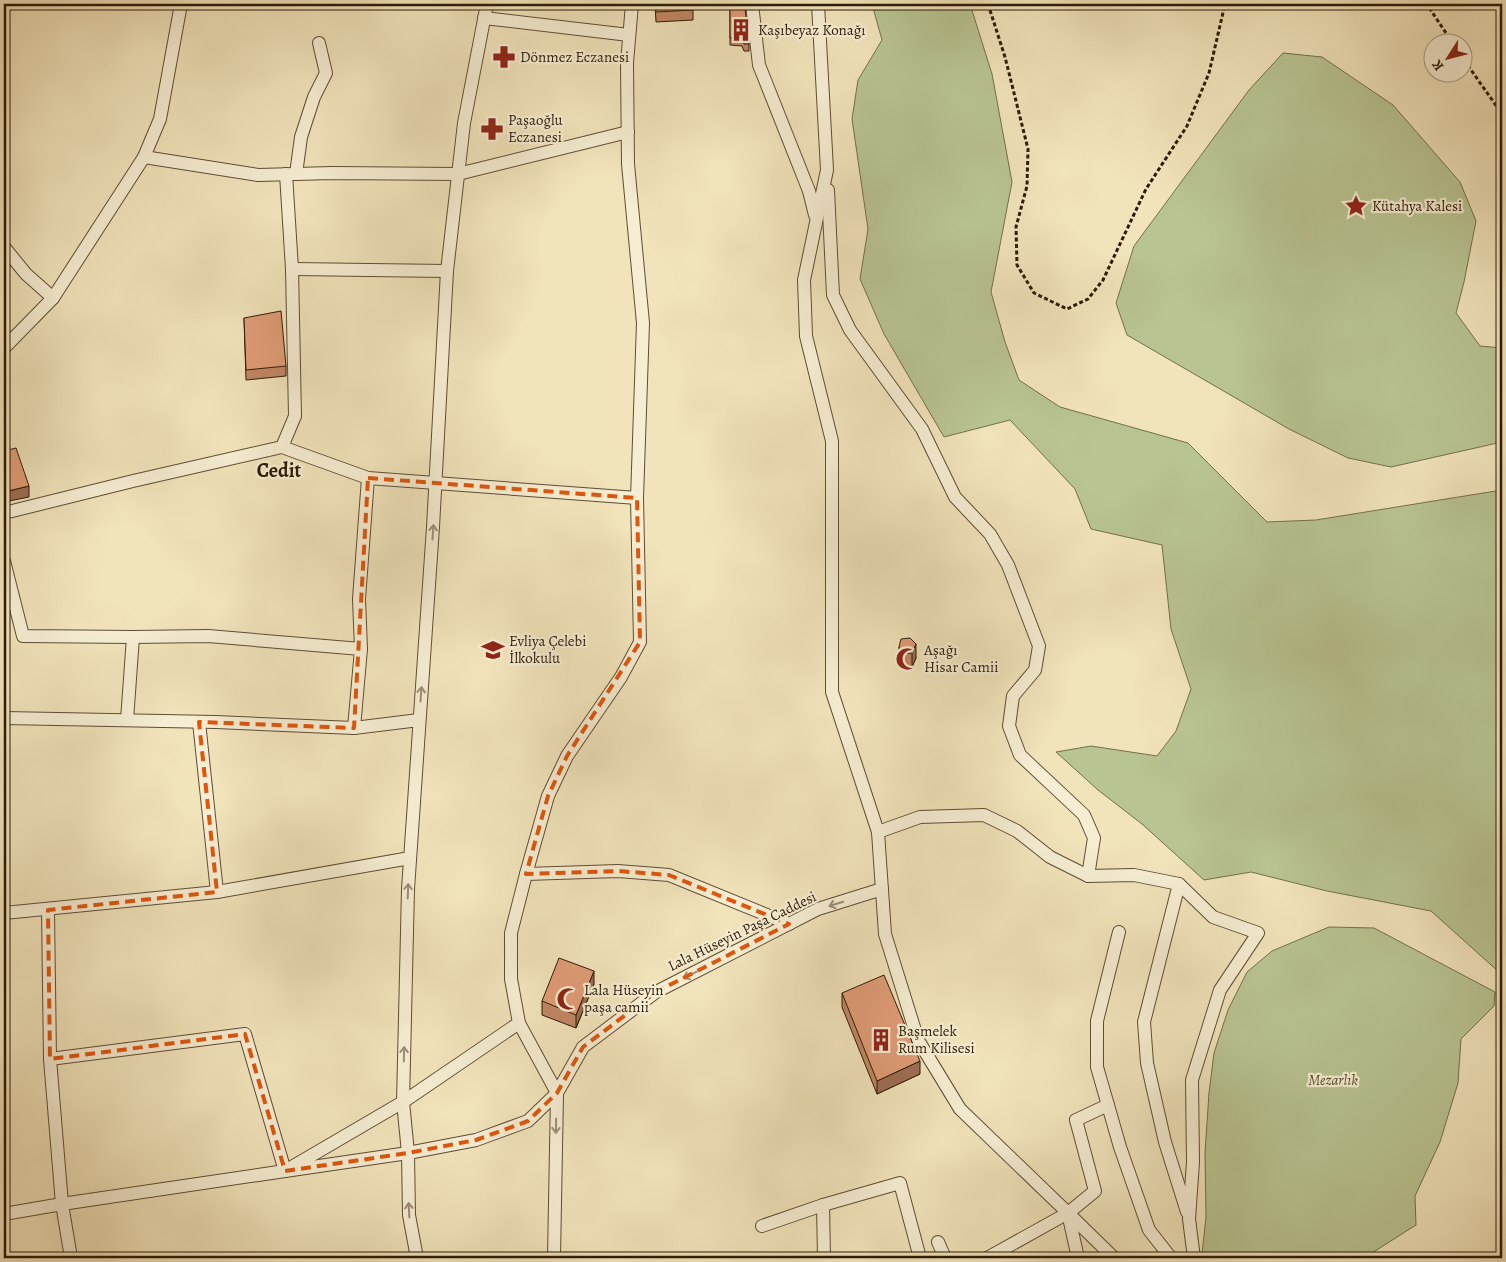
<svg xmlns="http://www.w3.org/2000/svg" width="1506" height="1262" font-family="Alegreya,serif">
<rect width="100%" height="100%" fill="#f1e3ba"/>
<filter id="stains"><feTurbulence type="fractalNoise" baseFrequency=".004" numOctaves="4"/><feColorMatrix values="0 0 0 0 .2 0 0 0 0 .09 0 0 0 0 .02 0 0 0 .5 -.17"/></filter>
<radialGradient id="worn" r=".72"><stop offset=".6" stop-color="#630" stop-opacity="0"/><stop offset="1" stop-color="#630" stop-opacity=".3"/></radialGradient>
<!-- green -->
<g fill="#b8c491" stroke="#72704c">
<polygon points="872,4 970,4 992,74 1012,182 991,292 1005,342 1019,380 1060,407 1188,443 1267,522 1316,520 1502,490 1502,978 1500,973 1431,911 1327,891 1251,872 1204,880 1142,824 1098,790 1056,752 1091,746 1157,756 1176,731 1191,689 1171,629 1162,545 1091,529 1075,489 1010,420 944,437 884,334 860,279 868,229 852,119 858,80 882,40"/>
<polygon points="1283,53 1322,57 1393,105 1460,182 1476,221 1464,282 1456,313 1480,346 1502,348 1502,442 1391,467 1348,458 1289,429 1127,335 1116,303 1134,246 1249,90"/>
<polygon points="1329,927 1374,928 1495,992 1494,1006 1461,1039 1458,1083 1440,1142 1415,1196 1416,1225 1364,1258 1204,1258 1202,1254 1206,1217 1205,1153 1209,1093 1214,1053 1228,1010 1247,972 1272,951"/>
</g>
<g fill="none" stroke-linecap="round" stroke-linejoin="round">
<defs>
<g id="street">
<polyline points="752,4 759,65 809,191 815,215"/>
<polyline points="818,4 827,170 804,280 806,336 832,441 832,692 878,832 885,934 918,1040 960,1109 1068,1213 1078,1258"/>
<polyline points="484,18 629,35"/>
<polyline points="144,157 258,175 332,173 458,174 628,132"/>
<polyline points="296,174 301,137 314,97 326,73 319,43"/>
<polyline points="828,190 833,295 850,330 922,429 955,497 990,534 1008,565 1039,646 1035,670 1013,696 1009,726 1020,755 1084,815 1094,838 1088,876"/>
<polyline points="4,247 26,274 53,298"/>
<polyline points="292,269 447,271"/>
<polyline points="4,348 53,298 144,157 160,119 181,4"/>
<polyline points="282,447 295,416 292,269 286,174"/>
<polyline points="4,513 133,481 282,447 368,478 637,498"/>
<polyline points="4,561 23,636 133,637 208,636 361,649"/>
<polyline points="4,718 216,722 354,728 419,720"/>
<polyline points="127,720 133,637"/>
<polyline points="199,722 217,892"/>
<polyline points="354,728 361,649 359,599 368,478"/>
<polyline points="878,832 920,817 984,815 1017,831 1050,857 1088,876 1134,875 1179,884 1213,917 1258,933 1220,990 1192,1080 1193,1162 1189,1219 1194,1258"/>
<polyline points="526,874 618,871 669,875 789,924"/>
<polyline points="1179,884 1144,1022 1147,1063 1165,1142 1187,1212"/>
<polyline points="48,910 50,1059 62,1204 71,1258"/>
<polyline points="4,913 217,892 410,858"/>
<polyline points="1119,932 1097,1021 1097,1067 1120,1147 1149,1230 1171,1258"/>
<polyline points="50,1059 245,1034 285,1171 408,1153 476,1140 528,1121 557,1093 519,1023 511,979 511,933 526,874 548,796 567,756 621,677 640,642 637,498 643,323 628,164 627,63 632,4"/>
<polyline points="823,1205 824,1258"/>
<polyline points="1068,1213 1114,1258"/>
<polyline points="4,1214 62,1204 285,1171 403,1102 519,1023"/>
<polyline points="762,1226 823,1205 900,1183 920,1258"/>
<polyline points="938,1242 945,1258"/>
<polyline points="417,1258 409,1215 408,1153 403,1102 408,889 433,527 447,271 464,123 487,4"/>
<polyline points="554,1258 557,1093 583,1047 656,992 818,909 882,889"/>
<polyline points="987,1258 1068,1213 1095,1191 1076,1120 1108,1105"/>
</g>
</defs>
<!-- street casing -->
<use href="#street" stroke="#5e4d34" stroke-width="14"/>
<!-- path -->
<g stroke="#2d1b07" stroke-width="3" stroke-dasharray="4 2.5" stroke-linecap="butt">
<polyline points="988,4 1005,57 1028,149 1027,186 1016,227 1017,265 1034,293 1067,309 1088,299 1103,280 1146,189 1187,126 1209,73 1225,4"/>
<polyline points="1424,4 1430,9 1452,42"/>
<polyline points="1464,60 1502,114"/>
</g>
<!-- street -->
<use href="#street" stroke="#f6edd2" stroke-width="12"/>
</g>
<!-- wall -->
<g fill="#c18665" stroke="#2d1b07">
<polygon points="655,4 693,4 693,20 656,22"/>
<polygon points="730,8 749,44 749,51 744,51 742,46 730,45"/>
<polygon points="244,318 286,366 286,376 246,380"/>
<polygon points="910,638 916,658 912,667 903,667 899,661 899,647"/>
<polygon points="594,984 576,1028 542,1015 542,1001"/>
<polygon points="842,993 920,1074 877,1094 842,1007"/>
</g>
<!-- shaded-wall -->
<g fill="#9d6d53" stroke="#2d1b07">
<rect x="4" y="401" width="1" height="10"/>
<polygon points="29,486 29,497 4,502 4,492"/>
<polygon points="916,644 916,658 912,667 912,653"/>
<polygon points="594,971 594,984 576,1028 576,1015"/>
<polygon points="920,1061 920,1074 877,1094 877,1081"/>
</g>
<!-- building -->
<g fill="#e09c76" stroke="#2d1b07">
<polygon points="655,4 693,4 693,10 656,12"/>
<polygon points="730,8 745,8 749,44 744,44 742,39 730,38"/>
<polygon points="281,311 286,366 246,370 244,318"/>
<polygon points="16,448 29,486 4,492 4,451"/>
<polygon points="910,638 916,644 912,653 903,654 899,647 901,639"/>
<polygon points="559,958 594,971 576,1015 542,1001"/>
<polygon points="884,975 920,1061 877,1081 842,993"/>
</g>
<!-- one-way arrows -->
<defs><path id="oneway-shaft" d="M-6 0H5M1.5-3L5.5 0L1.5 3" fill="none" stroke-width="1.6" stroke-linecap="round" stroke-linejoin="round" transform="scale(1.25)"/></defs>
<g stroke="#9c8e77">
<use href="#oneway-shaft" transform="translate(433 532) rotate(-86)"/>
<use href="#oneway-shaft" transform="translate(421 694) rotate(-86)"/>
<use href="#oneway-shaft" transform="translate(408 891) rotate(-88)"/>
<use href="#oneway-shaft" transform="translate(836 904) rotate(163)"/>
<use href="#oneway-shaft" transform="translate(690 975) rotate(153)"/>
<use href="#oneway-shaft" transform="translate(404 1054) rotate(-89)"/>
<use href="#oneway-shaft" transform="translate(556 1126) rotate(91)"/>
<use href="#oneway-shaft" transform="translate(409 1210) rotate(-93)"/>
</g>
<!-- marked area -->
<path fill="none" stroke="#df560c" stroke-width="4" stroke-dasharray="10 6" stroke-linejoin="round" d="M368 478 637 498 640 642 567 756 548 796 526 874 618 871 669 875 789 924 656 992 583 1047 557 1093 528 1121 476 1140 408 1153 285 1171 245 1034 50 1059 48 910 217 892 199 722 354 728Z"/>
<!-- icons -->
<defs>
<symbol id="building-bare" viewBox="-9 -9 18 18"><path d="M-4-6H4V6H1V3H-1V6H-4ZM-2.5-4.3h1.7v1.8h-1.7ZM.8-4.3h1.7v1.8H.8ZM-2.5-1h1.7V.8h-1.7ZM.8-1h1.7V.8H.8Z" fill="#8f2418" stroke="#f6edd2" stroke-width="2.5" paint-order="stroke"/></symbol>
<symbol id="pharmacy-bare" viewBox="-9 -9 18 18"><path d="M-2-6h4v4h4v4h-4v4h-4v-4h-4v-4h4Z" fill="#8f2418" stroke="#f6edd2" stroke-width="2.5" paint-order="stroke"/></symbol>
<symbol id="sight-bare" viewBox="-9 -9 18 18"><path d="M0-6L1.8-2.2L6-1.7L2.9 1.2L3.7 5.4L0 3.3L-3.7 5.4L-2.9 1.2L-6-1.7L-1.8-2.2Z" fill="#8f2418" stroke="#f6edd2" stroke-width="2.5" paint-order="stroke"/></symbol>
<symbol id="school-bare" viewBox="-9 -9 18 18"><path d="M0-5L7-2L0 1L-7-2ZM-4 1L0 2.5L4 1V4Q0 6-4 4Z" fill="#8f2418" stroke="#f6edd2" stroke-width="2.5" paint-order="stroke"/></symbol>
<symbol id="mosque-bare" viewBox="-9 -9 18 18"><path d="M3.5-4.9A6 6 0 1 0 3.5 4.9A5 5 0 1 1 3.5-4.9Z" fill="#8f2418" stroke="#f6edd2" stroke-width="2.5" paint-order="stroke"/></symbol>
</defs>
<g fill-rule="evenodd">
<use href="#building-bare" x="725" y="14" width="32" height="32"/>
<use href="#pharmacy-bare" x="488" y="41" width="32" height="32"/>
<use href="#pharmacy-bare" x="476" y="113" width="32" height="32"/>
<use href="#sight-bare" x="1340" y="190" width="32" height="32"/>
<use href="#school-bare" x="477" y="634" width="32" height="32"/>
<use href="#mosque-bare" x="891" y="643" width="32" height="32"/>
<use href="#mosque-bare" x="552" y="983" width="32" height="32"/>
<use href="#building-bare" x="865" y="1024" width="32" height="32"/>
</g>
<g text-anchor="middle" stroke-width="4.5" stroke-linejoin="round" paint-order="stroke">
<!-- poi labels -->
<g font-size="15" fill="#2d1b07" stroke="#f6edd2" text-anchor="start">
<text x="758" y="35">Kaşıbeyaz Konağı</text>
<text x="520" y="62">Dönmez Eczanesi</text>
<text x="508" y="125">Paşaoğlu<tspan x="508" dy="17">Eczanesi</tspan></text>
<text x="1372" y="211">Kütahya Kalesi</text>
<text x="509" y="646">Evliya Çelebi<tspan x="509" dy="17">İlkokulu</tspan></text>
<text x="924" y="655">Aşağı<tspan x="924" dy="17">Hisar Camii</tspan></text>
<text x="584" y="995">Lala Hüseyin<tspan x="584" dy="17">paşa camii</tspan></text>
<text x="898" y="1036">Başmelek<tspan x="898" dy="17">Rum Kilisesi</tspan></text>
</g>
<!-- street labels -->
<g font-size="15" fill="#2d1b07" stroke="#f6edd2">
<text transform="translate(742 931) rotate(-26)" y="5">Lala Hüseyin Paşa Caddesi</text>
</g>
<!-- park labels -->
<g font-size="15" font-style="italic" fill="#574e30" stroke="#f6edd2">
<text x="1333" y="1085">Mezarlık</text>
</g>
<!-- district labels -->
<g font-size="20" font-weight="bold" fill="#2d1b07" stroke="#f6edd2">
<text x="279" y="477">Cedit</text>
</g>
</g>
<!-- margin -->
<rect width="1506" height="1262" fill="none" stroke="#f1e3ba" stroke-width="20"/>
<rect x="5" y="5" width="1496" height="1252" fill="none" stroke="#2d1b07" stroke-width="2.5"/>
<rect x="10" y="10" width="1486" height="1242" fill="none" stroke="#2d1b07"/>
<!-- north arrow -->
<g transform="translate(1448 58) rotate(234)"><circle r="24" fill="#f6edd2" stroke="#a69981"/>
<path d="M0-4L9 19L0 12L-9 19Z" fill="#8f2418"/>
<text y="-8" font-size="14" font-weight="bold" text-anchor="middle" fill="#2d1b07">K</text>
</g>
<rect width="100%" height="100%" filter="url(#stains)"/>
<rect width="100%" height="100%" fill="url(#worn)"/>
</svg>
